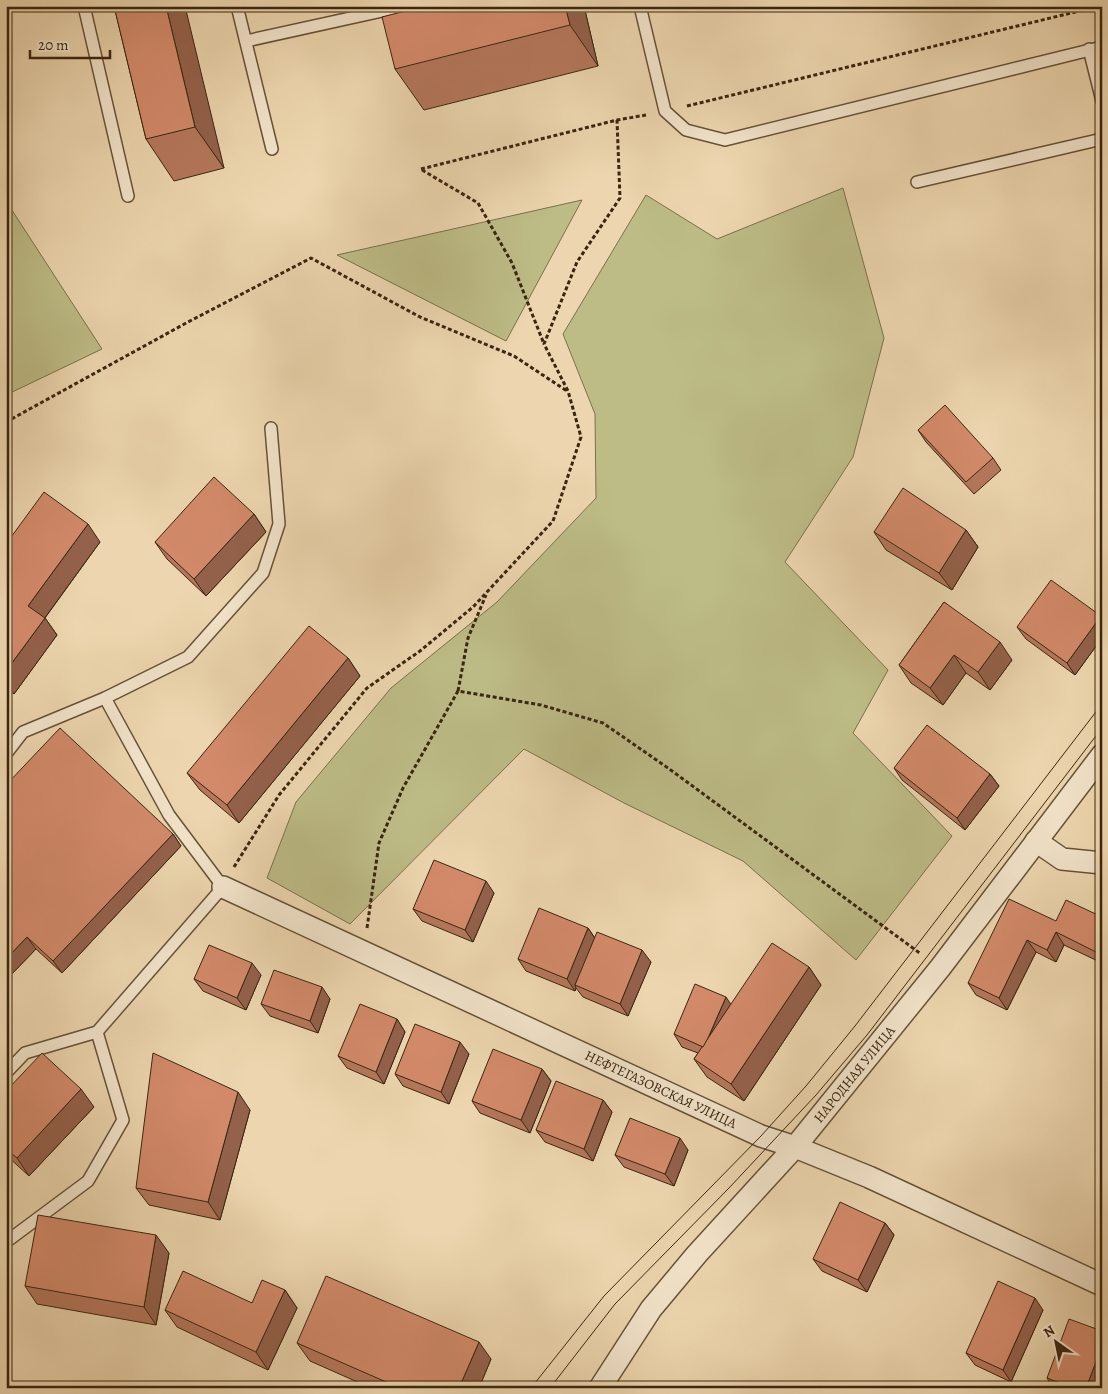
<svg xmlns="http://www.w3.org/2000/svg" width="1108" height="1394" font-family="Alegreya,serif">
<rect width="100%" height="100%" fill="#edd6af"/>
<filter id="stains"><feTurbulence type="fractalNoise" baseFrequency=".004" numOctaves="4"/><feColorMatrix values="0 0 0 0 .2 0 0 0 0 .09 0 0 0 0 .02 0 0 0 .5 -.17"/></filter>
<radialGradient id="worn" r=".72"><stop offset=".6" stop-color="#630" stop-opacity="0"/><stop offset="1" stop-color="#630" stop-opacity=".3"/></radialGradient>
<!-- green -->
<g fill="#bdbc87" stroke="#7b714b">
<polygon points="843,188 884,338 853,457 785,562 888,670 853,733 952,836 856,960 743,861 624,803 524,749 350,924 267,878 296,802 391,688 497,602 596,498 595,414 563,334 646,195 717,239"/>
<polygon points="582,200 506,341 337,255"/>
<polygon points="6,201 102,349 6,395"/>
</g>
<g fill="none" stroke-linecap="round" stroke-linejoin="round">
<defs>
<g id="lane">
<polyline points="84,6 128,196"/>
<polyline points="237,6 272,149"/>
<polyline points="640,6 665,111 686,130 725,140 1102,47"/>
<polyline points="246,41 405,6"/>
<polyline points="1089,49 1102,101"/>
<polyline points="917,182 1102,139"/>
<polyline points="6,754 23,732 105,698"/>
<polyline points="6,1073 25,1053 97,1032 223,887 169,815 105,698 188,657 263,573 279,524 271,428"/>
<polyline points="6,1242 88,1181 123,1120 97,1032"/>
</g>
<g id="street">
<polyline points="1036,841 1062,859 1102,863"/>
<polyline points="223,887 761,1136 795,1147 869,1177 1102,1285"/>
<polyline points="600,1388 651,1309 697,1254 795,1147 940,968 1102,755"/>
</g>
</defs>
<!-- lane casing -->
<use href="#lane" stroke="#665237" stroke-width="14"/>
<!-- street casing -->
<use href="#street" stroke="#665237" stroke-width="24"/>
<!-- path -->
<g stroke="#39260f" stroke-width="3" stroke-dasharray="4 2.5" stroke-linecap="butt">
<polyline points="687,106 1100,6"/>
<polyline points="421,169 617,120 646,115"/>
<polyline points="422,170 478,203 512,263 544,344"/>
<polyline points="6,422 188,322 311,258 420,317 514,356 567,391"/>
<polyline points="458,691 468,638 486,595"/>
<polyline points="234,867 279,795 367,688 420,651 473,607 553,521 581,437 568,391 544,344 577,262 620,198 617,120"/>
<polyline points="367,928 379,843 403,788 458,691 541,705 603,723 668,768 921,954"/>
</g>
<!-- lane -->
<use href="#lane" stroke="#f3e4cb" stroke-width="11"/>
<!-- street -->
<use href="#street" stroke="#f3e4cb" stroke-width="21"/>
<!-- tram -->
<g stroke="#39260f" stroke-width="1">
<polyline points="531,1388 604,1296 761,1136 806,1086 855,1026 1102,704"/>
<polyline points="550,1388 615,1304 729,1188 816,1095 867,1035 1102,728"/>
</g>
</g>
<!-- wall -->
<g fill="#b5775c" stroke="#39260f">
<polygon points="114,6 224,168 174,181 146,139"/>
<polygon points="425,6 584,6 598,66 424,110 395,69"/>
<polygon points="918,430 993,458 1001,470 974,494 926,442"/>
<polygon points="254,514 266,532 206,596 167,559 155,542"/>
<polygon points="966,530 978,547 952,590 886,550 874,532"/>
<polygon points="100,542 45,618 57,635 14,694 6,688 6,544"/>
<polygon points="944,602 1012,660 990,690 966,673 943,705 911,683 899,665"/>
<polygon points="1101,616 1102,618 1102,638 1075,675 1026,639 1017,627"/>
<polygon points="348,658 360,676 239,823 200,790 187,773"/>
<polygon points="894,768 990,774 999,786 965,830 902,780"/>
<polygon points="6,785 173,834 181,846 62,973 36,949 6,980"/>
<polygon points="494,893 473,942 422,921 413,909"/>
<polygon points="1102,917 1102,963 1064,945 1056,962 1036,952 1007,1010 976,995 968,983 1056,921"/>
<polygon points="588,928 595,938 651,962 628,1016 583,997 576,988 575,991 526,971 518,959"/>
<polygon points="809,967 821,985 744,1101 707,1077 694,1059 698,1053 682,1047 674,1034 731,1005"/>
<polygon points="261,975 246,1010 203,991 194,979"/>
<polygon points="330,999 318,1033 270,1016 261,1004"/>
<polygon points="397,1019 405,1032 384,1084 347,1068 338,1056"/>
<polygon points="469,1054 449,1104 403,1086 395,1074"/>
<polygon points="542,1069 551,1081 530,1133 480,1113 472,1101"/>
<polygon points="6,1091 94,1107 29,1176 6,1155"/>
<polygon points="603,1100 612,1112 593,1161 545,1142 536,1130"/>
<polygon points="250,1110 220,1220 149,1205 136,1188"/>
<polygon points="688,1150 674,1186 624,1167 615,1155"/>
<polygon points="885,1223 894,1235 867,1292 822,1271 813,1259"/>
<polygon points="169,1253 156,1325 37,1304 25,1286"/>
<polygon points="285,1290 297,1308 268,1370 177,1327 165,1310 252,1303"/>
<polygon points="1043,1310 1011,1382 975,1365 966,1353"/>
<polygon points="297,1343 491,1359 479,1388 371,1388 310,1361"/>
<polygon points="1047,1378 1102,1380 1099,1388 1053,1388"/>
</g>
<!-- shaded-wall -->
<g fill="#94614b" stroke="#39260f">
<polygon points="166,6 185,6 224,168 195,127"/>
<polygon points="565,6 584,6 598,66 570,25"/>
<polygon points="254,514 266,532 206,596 194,579"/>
<polygon points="88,524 100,542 41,623 28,606"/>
<polygon points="966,530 978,547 952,590 939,573"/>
<polygon points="1101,616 1102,618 1102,638 1075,675 1067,663"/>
<polygon points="45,618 57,635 14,694 6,683 6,671"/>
<polygon points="1000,642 1012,660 990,690 978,672"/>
<polygon points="954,655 966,673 943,705 930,688"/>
<polygon points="348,658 360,676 239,823 227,805"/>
<polygon points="990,774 999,786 965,830 957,818"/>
<polygon points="173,834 181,846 62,973 53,961"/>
<polygon points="486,881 494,893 473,942 465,930"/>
<polygon points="588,928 596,940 575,985 576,988 575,991 567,979"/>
<polygon points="1056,932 1064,945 1056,962 1047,950"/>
<polygon points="27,937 36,949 6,980 6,959"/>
<polygon points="1027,940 1036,952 1007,1010 999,998"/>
<polygon points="642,950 651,962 628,1016 620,1004"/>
<polygon points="252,963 261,975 246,1010 237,998"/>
<polygon points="809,967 821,985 744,1101 731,1084"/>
<polygon points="322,987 330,999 318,1033 310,1021"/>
<polygon points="726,997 734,1009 704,1048"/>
<polygon points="397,1019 405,1032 384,1084 376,1072"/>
<polygon points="460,1042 469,1054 449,1104 441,1092"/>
<polygon points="542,1069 551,1081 530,1133 521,1120"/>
<polygon points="81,1089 94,1107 29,1176 17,1158"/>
<polygon points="238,1092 250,1110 220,1220 208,1202"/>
<polygon points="603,1100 612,1112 593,1161 584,1149"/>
<polygon points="680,1138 688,1150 674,1186 665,1174"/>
<polygon points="885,1223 894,1235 867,1292 858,1280"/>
<polygon points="156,1235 169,1253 156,1325 144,1307"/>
<polygon points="285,1290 297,1308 268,1370 256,1352"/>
<polygon points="1035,1298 1043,1310 1011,1382 1003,1370"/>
<polygon points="479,1342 491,1359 479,1388 459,1388"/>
<polygon points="1102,1346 1102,1380 1099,1388 1086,1388"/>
</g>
<!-- building -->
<g fill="#d38a6b" stroke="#39260f">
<polygon points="114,6 166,6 195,127 146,139"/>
<polygon points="425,6 565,6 570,25 395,69 382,17"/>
<polygon points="945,405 993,458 966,482 918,430"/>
<polygon points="214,477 254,514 194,579 155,542"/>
<polygon points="903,488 966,530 939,573 874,532"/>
<polygon points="44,492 88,524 28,606 45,618 6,671 6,544"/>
<polygon points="1051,580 1101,616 1067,663 1017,627"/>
<polygon points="944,602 1000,642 978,672 954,655 930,688 899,665"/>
<polygon points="309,626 348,658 227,805 187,773"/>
<polygon points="927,725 990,774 957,818 894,768"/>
<polygon points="60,728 173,834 53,961 27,937 6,959 6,785"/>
<polygon points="434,860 486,881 465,930 413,909"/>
<polygon points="1009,899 1056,921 1066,900 1102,917 1102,955 1056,932 1047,950 1027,940 999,998 968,983"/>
<polygon points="539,908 588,928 567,979 518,959"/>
<polygon points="597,932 642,950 620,1004 575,985"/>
<polygon points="772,943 809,967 731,1084 694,1059"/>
<polygon points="209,945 252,963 237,998 194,979"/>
<polygon points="274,970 322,987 310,1021 261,1004"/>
<polygon points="695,984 726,997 708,1038 703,1047 674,1034"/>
<polygon points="360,1004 397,1019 376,1072 338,1056"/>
<polygon points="415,1024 460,1042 441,1092 395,1074"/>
<polygon points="493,1049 542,1069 521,1120 472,1101"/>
<polygon points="42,1053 81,1089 17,1158 6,1149 6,1091"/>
<polygon points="153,1053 238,1092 208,1202 136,1188"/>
<polygon points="556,1081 603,1100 584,1149 536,1130"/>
<polygon points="630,1118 680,1138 665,1174 615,1155"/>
<polygon points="840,1202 885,1223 858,1280 813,1259"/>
<polygon points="38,1215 156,1235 144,1307 25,1286"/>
<polygon points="183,1271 252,1303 262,1280 285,1290 256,1352 165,1310"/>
<polygon points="326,1276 479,1342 459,1388 400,1388 297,1343"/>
<polygon points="998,1281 1035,1298 1003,1370 966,1353"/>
<polygon points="1069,1319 1102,1331 1102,1346 1086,1388 1073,1388 1047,1378"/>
</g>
<g text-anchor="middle" stroke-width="4.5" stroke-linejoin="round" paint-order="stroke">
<!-- street labels -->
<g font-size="14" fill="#39260f" stroke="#f3e4cb">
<text transform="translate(854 1074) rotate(-51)" y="5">НАРОДНАЯ УЛИЦА</text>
<text transform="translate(661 1089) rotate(25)" y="5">НЕФТЕГАЗОВСКАЯ УЛИЦА</text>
</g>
</g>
<!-- margin -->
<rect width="1108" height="1394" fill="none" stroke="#edd6af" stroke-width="25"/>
<rect x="8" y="8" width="1093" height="1379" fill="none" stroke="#39260f" stroke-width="2.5"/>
<rect x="12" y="12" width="1083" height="1369" fill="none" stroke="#39260f"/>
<!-- north arrow -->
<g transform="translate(1056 1342) rotate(327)" stroke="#f3e4cb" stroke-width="4" paint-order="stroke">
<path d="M0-4L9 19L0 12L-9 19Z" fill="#39260f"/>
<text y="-8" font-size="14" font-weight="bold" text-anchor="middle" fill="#39260f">N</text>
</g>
<!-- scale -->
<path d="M30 50v8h80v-8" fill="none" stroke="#39260f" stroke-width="2.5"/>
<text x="38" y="50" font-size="15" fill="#39260f" stroke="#f3e4cb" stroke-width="4" paint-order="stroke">20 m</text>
<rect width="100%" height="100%" filter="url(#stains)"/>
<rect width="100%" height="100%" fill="url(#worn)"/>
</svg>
